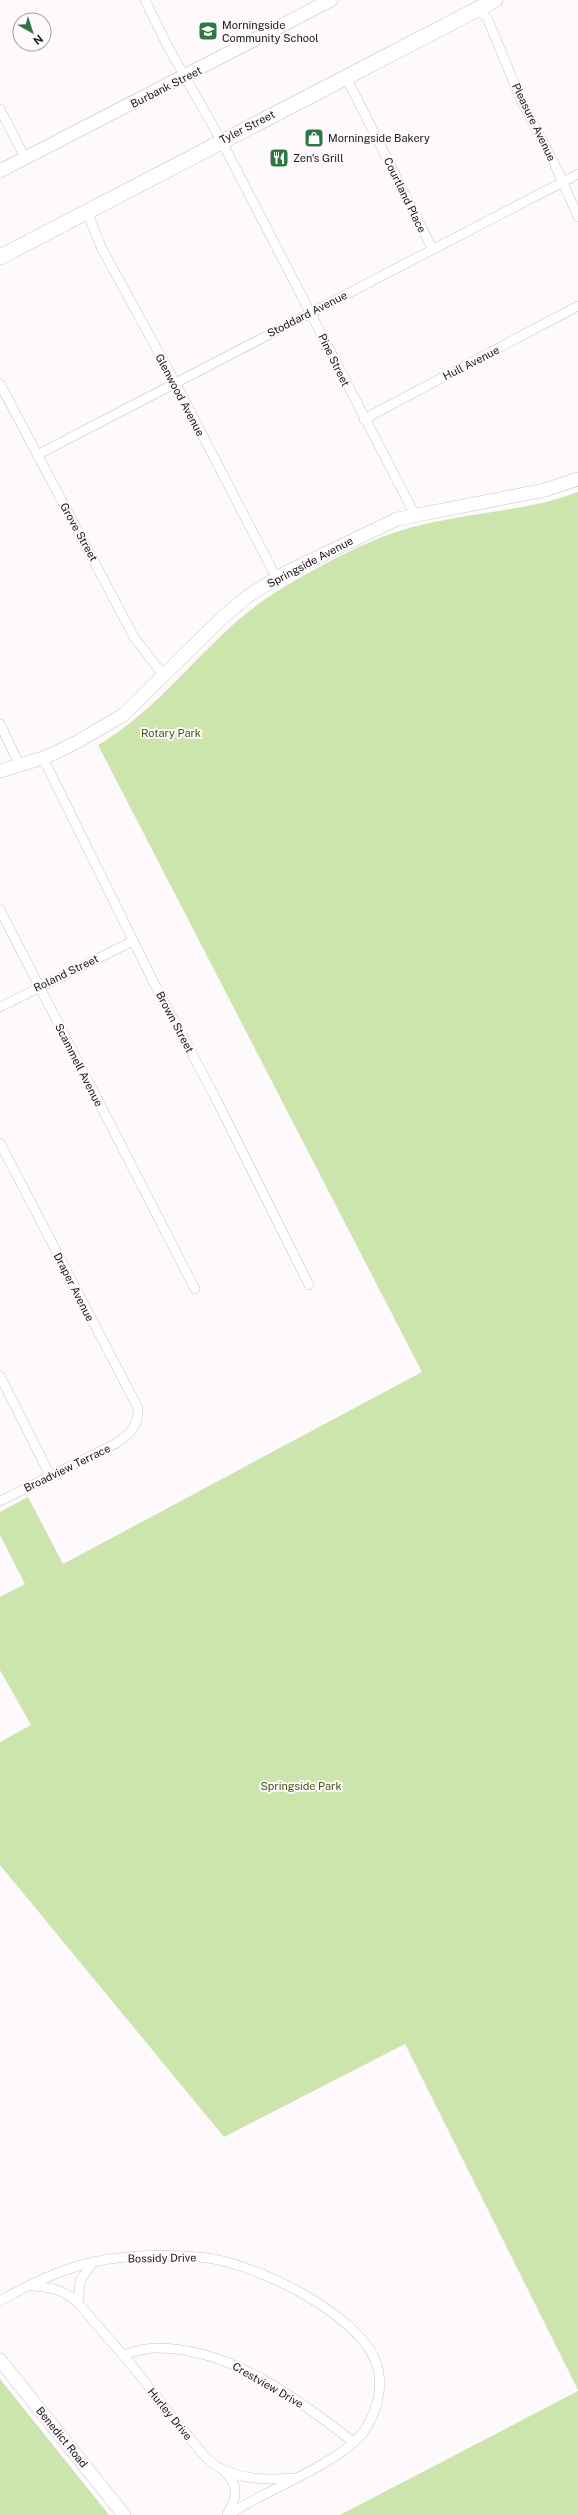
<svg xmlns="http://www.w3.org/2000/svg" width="578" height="2515" font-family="'Public Sans',sans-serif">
<rect width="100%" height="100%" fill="#fdf9fd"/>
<!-- green -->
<g fill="#cce5ac">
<path d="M578 492V2390L405 2044 224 2137 0 1865V1742L31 1725 0 1670V1597L25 1584 0 1535V1512L28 1497 63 1564 422 1372 98 745C167 705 208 634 276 592 319 566 372 536 421 525 473 512 528 511 578 492Z"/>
<polygon points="0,2379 109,2515 0,2515"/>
<polygon points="578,2391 578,2515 340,2515 365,2502"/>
</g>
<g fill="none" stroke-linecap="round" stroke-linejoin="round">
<defs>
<g id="street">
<polyline points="145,0 168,47 221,140 415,515"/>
<polyline points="477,8 487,18 522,102 557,169 578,217"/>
<polyline points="346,77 432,248"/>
<polyline points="0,109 25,158"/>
<polyline points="87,212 101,247 176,384 276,577"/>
<polyline points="0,384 134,637 164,676"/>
<polyline points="364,419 578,306"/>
<polyline points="37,455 578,174"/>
<polyline points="0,724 20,766"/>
<polyline points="43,758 155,985 214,1095 309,1285"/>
<polyline points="0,910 195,1289"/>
<polyline points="0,1007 133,941"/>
<path d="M0 1143 138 1408C139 1426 129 1435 115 1444L0 1501"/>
<polyline points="0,1376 50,1475"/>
<path d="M92 2263 80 2281 78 2303 123 2355C133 2352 145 2348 155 2348 229 2347 297 2398 352 2441"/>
<path d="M32 2286C50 2287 65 2290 78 2303"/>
<path d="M0 2301C28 2285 61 2269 93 2262 126 2255 165 2254 198 2257 250 2260 357 2312 376 2362 384 2384 378 2409 366 2428 344 2463 264 2490 228 2515"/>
<path d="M123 2355C145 2380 164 2408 186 2433 196 2446 206 2460 220 2468 241 2480 268 2480 291 2478"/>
<path d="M224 2471C240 2487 237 2496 227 2515"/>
</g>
<g id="secondary">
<polyline points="0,171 331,0"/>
<polyline points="0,771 46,757 77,742 123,715 222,618 248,596 285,573 397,519 545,490 578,479"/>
<polyline points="0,2360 124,2515"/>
</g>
<polyline id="primary" points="0,257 495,0"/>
</defs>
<!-- street casing -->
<use href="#street" stroke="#c9c5c9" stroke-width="10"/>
<!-- secondary casing -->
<use href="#secondary" stroke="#c9c5c9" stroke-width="14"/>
<!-- primary casing -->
<use href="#primary" stroke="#c9c5c9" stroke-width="16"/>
<!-- street -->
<use href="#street" stroke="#fff" stroke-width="9"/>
<!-- secondary -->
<use href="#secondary" stroke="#fff" stroke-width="13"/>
<!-- primary -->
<use href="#primary" stroke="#fff" stroke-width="15"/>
</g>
<!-- icons -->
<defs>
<symbol id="school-square" viewBox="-11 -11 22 22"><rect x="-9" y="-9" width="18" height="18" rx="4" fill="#2e7744" stroke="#fdf9fd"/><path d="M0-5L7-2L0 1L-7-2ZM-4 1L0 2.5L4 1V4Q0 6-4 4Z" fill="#fff"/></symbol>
<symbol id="shop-square" viewBox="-11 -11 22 22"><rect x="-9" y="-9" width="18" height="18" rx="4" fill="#2e7744" stroke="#fdf9fd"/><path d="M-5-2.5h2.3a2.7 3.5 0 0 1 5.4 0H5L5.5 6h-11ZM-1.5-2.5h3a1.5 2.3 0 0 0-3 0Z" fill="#fff"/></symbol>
<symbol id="restaurant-square" viewBox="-11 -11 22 22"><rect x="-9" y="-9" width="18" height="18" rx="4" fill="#2e7744" stroke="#fdf9fd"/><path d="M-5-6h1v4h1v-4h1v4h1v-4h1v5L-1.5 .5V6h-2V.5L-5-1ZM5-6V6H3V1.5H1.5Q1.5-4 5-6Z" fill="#fff"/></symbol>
</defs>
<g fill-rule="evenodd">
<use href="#school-square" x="197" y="20" width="22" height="22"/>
<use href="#shop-square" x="303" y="127" width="22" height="22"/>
<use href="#restaurant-square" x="268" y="147" width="22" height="22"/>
</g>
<g text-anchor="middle" stroke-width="4" stroke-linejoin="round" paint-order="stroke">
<!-- poi labels -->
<g font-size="11" fill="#1a181a" stroke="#fdf9fd" text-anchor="start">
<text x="222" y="29">Morningside<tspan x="222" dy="13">Community School</tspan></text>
<text x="328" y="142">Morningside Bakery</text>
<text x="293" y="162">Zen's Grill</text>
</g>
<!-- street labels -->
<g font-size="11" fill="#1a181a" stroke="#fdf9fd">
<text transform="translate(166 87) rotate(-27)" y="4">Burbank Street</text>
<text transform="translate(534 122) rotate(64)" y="4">Pleasure Avenue</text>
<text transform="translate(247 127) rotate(-27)" y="4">Tyler Street</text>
<text transform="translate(405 195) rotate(64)" y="4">Courtland Place</text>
<text transform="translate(307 314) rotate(-27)" y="4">Stoddard Avenue</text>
<text transform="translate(334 360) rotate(64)" y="4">Pine Street</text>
<text transform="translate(471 363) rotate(-27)" y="4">Hull Avenue</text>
<text transform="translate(180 395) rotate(62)" y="4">Glenwood Avenue</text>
<text transform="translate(79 532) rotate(61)" y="4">Grove Street</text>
<text transform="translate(310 562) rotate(-28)" y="4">Springside Avenue</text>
<text transform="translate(66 973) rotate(-26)" y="4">Roland Street</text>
<text transform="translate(175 1022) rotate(62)" y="4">Brown Street</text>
<text transform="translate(79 1065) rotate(63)" y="4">Scammell Avenue</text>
<text transform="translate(74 1287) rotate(63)" y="4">Draper Avenue</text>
<text transform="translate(67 1468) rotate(-26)" y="4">Broadview Terrace</text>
<text transform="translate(162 2258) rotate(-1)" y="4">Bossidy Drive</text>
<text transform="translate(268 2385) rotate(30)" y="4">Crestview Drive</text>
<text transform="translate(170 2414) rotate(51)" y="4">Hurley Drive</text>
<text transform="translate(62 2437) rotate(51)" y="4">Benedict Road</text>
</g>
<!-- park labels -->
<g font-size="11" fill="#405b05" stroke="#fdf9fd">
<text x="171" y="737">Rotary Park</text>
<text x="301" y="1790">Springside Park</text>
</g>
</g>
<!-- north arrow -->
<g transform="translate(32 32) rotate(141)"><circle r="19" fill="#fdf9fd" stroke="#a29fa2"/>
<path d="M0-3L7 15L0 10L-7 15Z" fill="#2e7744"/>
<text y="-6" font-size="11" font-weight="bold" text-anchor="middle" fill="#1a181a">N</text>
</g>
</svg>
